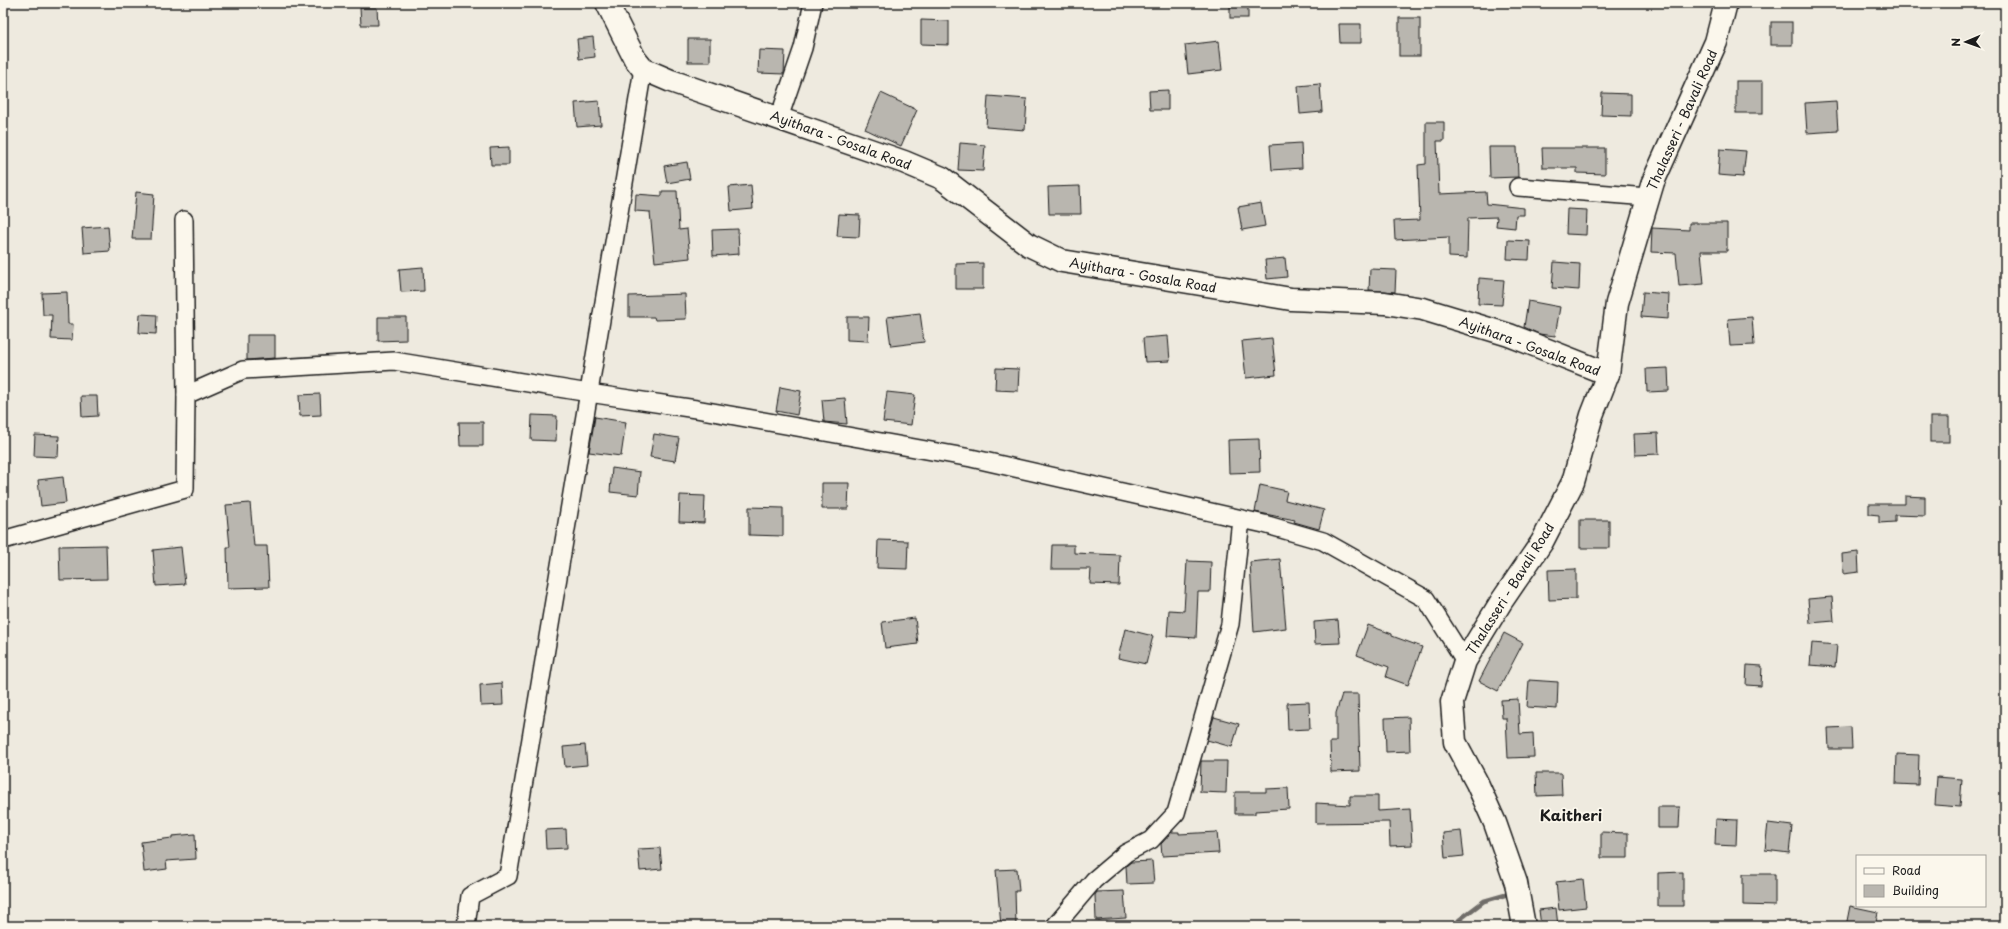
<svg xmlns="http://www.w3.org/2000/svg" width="2008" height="929" font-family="'Playpen Sans',sans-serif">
<rect width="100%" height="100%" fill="#eeeadf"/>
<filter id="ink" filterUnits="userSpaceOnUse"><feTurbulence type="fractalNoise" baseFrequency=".025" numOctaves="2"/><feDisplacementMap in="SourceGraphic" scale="8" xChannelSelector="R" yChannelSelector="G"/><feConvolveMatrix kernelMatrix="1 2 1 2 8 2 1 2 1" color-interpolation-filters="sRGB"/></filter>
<g filter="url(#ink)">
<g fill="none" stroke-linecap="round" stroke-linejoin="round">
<!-- stream -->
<polyline stroke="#6f6d69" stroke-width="4.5" points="1455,926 1459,920 1484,901 1505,895"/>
</g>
<!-- building -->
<g fill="#b9b6af" stroke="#1c1c1c">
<rect x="1230" y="3" width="18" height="15"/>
<polygon points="360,8 377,8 378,25 361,25"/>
<rect x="1399" y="18" width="21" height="38"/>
<polygon points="921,20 949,21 949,45 921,44"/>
<rect x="1771" y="22" width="21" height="23"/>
<polygon points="1339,24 1361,24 1361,43 1340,43"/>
<polygon points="593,37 595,57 579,59 577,39"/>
<rect x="688" y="39" width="22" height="23"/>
<polygon points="1219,41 1222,70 1188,74 1185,45"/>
<polygon points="759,50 785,51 784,74 758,73"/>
<rect x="1736" y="81" width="27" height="32"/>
<polygon points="1320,84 1322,112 1300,114 1298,86"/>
<polygon points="1168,90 1168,110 1150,110 1149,91"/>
<polygon points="881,93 917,110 901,146 865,129"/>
<polygon points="1602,93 1631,94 1631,116 1601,115"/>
<polygon points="988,96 1027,99 1025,130 986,127"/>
<polygon points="599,101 601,125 577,127 575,103"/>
<polygon points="1836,101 1838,131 1807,133 1805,103"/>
<polygon points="1426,122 1444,122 1444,141 1437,141 1439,194 1486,192 1487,204 1524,208 1524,215 1516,215 1515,228 1496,226 1497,217 1468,218 1467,258 1449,257 1449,237 1395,240 1394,221 1420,220 1418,165 1426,164"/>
<polygon points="960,143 985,145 983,171 958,170"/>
<polygon points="1301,143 1302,168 1272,170 1270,145"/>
<polygon points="509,147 509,165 491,165 490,148"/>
<polygon points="1489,147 1517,147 1518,177 1490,178"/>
<polygon points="1542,148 1605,148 1605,174 1577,173 1577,168 1543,168"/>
<polygon points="1720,149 1746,151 1743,177 1718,175"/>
<polygon points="687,162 690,179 667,183 664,166"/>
<polygon points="751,185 753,209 731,211 729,187"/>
<polygon points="1080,186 1081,214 1049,214 1048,187"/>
<polygon points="662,191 677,191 679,230 687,229 690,258 655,262 650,212 635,211 636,194 662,196"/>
<polygon points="136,192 154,194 151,239 132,239"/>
<polygon points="1261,203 1265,226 1242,230 1238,207"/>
<polygon points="1567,209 1587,210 1586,235 1566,234"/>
<polygon points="839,214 860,215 859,237 837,236"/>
<polygon points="1689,223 1727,223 1727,251 1701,251 1704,284 1679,286 1676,253 1651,252 1652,228 1689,230"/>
<polygon points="108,226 110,251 84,253 82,228"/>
<polygon points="738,229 739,254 713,256 712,230"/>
<polygon points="1508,240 1530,241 1529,260 1507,259"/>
<polygon points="1285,258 1287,277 1267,279 1265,260"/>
<polygon points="1554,262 1580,264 1579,290 1552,288"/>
<polygon points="983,263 983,289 956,289 956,264"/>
<polygon points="423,267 424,291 401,292 399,269"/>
<polygon points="1370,269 1396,270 1395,292 1369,290"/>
<polygon points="1479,278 1504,280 1502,305 1478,304"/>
<polygon points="67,292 68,324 73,324 72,340 51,339 52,315 43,315 42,293"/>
<polygon points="1643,292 1669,294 1668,319 1641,317"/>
<polygon points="685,294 686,319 655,320 654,317 629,317 629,296"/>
<polygon points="1528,301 1560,307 1555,336 1539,334 1524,327"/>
<polygon points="920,313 924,342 891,346 887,317"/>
<polygon points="140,314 157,315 156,334 139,333"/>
<polygon points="378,317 406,317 406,340 378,341"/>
<polygon points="847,317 869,317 868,341 847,340"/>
<polygon points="1752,317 1754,345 1730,346 1728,319"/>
<polygon points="247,335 275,335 275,358 247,360"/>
<polygon points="1168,336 1170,361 1145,362 1143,338"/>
<polygon points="1272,338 1276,375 1246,378 1242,341"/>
<polygon points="996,368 1019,369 1018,391 995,390"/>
<polygon points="1668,368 1669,391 1647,392 1646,369"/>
<polygon points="780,387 801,391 797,415 776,411"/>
<polygon points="887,392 915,395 911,425 883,422"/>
<polygon points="320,394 321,415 300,416 299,395"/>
<polygon points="81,396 97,396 98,416 82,417"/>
<polygon points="845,398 847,424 824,422 822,400"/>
<polygon points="532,415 557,416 556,441 531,440"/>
<polygon points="595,417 626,422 621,456 589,452"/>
<rect x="1930" y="417" width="19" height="25"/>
<polygon points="459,422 483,422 483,446 460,446"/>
<polygon points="1658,433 1659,454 1635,455 1634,434"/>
<polygon points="654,434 679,438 675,461 650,457"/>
<polygon points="35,435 59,436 58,457 34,456"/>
<polygon points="1259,439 1260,472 1229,473 1228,440"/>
<polygon points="612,468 640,472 638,495 610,492"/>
<polygon points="63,477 66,503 41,506 38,480"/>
<polygon points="822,483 849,483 848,509 822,509"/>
<polygon points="1260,485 1287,491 1285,500 1324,510 1319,529 1294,522 1295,520 1255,512"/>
<polygon points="680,495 705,496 704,523 679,522"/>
<polygon points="1905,496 1925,497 1925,516 1895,515 1895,522 1879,523 1879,515 1869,514 1869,504 1905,504"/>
<polygon points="250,503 254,546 267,546 269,587 228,588 227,547 230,547 226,505"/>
<polygon points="749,507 783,508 783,536 749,535"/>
<rect x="1580" y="520" width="29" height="28"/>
<polygon points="878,540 908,541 907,569 877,568"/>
<polygon points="106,545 107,579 60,580 59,546"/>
<polygon points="1052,545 1074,545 1074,553 1120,555 1119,585 1090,584 1091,569 1051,569"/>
<polygon points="181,547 185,584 156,586 153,550"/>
<polygon points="1858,552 1859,572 1843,574 1842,554"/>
<polygon points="1280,559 1286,628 1254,632 1250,562"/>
<polygon points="1187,561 1211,562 1210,592 1198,592 1196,638 1167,636 1169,610 1184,611"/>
<polygon points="1576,569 1576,599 1549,600 1548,570"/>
<polygon points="1832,597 1834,621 1810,623 1808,599"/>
<polygon points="915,618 918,644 885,648 882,622"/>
<polygon points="1338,620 1340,643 1315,644 1314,622"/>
<polygon points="1368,625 1392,634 1392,636 1422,647 1408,685 1386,677 1389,667 1357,655"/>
<polygon points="1125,629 1153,636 1146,664 1118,658"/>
<polygon points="1504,633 1523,643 1498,691 1479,681"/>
<polygon points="1812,643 1837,645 1835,667 1810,665"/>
<polygon points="1747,665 1762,666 1761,686 1746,685"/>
<polygon points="1529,680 1558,682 1557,709 1527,707"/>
<polygon points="502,683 503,705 481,706 480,685"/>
<polygon points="1342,694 1358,694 1360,771 1331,772 1330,742 1336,742 1336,713"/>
<polygon points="1518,699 1520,734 1533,733 1534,757 1508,758 1506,718 1502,718 1501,700"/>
<polygon points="1309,702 1310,729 1288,730 1287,703"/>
<polygon points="1214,717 1239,724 1232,747 1207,740"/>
<polygon points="1409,717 1410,751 1386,752 1385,718"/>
<polygon points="1851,727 1852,749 1829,749 1828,728"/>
<polygon points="585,745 587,765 565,767 563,747"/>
<polygon points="1897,754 1919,755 1918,785 1896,784"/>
<polygon points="1201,761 1227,761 1226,793 1200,792"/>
<polygon points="1536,773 1561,773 1562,795 1537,796"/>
<polygon points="1937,777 1962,779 1960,807 1935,805"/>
<polygon points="1288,788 1289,809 1255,811 1255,814 1235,814 1235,792 1266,792 1266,789"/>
<polygon points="1350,796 1378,796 1378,811 1410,809 1412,845 1390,846 1389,822 1316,823 1316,803 1350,805"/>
<polygon points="1658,807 1680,807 1679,828 1658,828"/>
<polygon points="1716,819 1737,820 1736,846 1715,845"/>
<polygon points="1768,823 1792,826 1789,853 1765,850"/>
<polygon points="566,829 567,848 546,849 545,830"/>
<polygon points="1461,831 1464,856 1445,858 1443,833"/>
<polygon points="1172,832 1179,832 1179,834 1217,832 1219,853 1162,856 1161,844"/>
<polygon points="1601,832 1628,833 1628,858 1601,858"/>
<polygon points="195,834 196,859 166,861 167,869 144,872 141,842 172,838 172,836"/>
<polygon points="660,848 662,869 640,871 638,849"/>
<polygon points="1152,861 1154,883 1127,884 1126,866 1131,862"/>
<polygon points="1017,869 1019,891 1015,891 1016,926 1001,926 996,870"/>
<polygon points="1683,872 1683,906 1658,906 1658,873"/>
<polygon points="1743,874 1775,874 1775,906 1743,905"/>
<polygon points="1583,879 1586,907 1559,910 1556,882"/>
<polygon points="1124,891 1126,918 1096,920 1095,895 1097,892"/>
<polygon points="1850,906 1878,912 1875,926 1846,926"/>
<polygon points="1556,908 1558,926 1541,926 1539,910"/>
</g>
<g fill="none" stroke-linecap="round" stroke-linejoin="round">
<defs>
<g id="minor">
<polyline points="779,118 803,48 813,3"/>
<polyline points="1518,187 1648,197"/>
<polyline points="184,220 186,395"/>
<polyline points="3,540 185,489 186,395 243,370 394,361 589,393 696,409 971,458 1264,524 1323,541 1426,599 1465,661"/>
<polyline points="466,926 470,896 508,876 643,69"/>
<polyline points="1055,926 1094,880 1126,853 1151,840 1176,813 1230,624 1241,519"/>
</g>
<g id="major">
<polyline points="607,3 635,59 643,69 671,81 904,162 942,178 1029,245 1062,261 1291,299 1385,303 1423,309 1509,335 1608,374"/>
<polyline points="1524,926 1516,883 1495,823 1477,783 1455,742 1452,702 1465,661 1501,602 1542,542 1573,482 1592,415 1608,374 1617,303 1653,182 1716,42 1726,3"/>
</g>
</defs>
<!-- minor casing -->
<use href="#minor" stroke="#1c1c1c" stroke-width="20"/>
<!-- major casing -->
<use href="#major" stroke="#1c1c1c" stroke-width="25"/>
<!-- minor -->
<use href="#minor" stroke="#fbf7ec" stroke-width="17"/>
<!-- major -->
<use href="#major" stroke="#fbf7ec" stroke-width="22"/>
</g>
</g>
<g text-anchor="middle" stroke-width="3.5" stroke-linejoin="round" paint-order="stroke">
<!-- street labels -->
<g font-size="13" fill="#1c1c1c" stroke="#fbf7ec">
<text transform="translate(1682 120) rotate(-66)" y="5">Thalasseri - Bavali Road</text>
<text transform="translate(841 140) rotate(20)" y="5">Ayithara - Gosala Road</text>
<text transform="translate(1143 275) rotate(10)" y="5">Ayithara - Gosala Road</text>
<text transform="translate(1530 346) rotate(20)" y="5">Ayithara - Gosala Road</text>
<text transform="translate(1510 589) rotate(-58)" y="5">Thalasseri - Bavali Road</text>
</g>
<!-- quarter labels -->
<g font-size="15" font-weight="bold" fill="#1c1c1c" stroke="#fbf7ec">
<text x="1571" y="821">Kaitheri</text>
</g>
</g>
<!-- margin -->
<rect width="2008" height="929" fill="none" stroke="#fbf7ec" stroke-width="16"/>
<rect x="8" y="8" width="1992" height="913" fill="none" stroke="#1c1c1c" stroke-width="1.5" filter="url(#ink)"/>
<!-- legend -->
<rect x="1856" y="855" width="130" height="52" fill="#fbf7ec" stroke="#a29f99"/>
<rect x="1864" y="868" width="20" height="6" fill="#fbf7ec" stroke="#a29f99"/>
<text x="1892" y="875" font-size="12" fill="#1c1c1c">Road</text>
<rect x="1864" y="885" width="20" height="12" fill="#b9b6af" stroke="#a29f99"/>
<text x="1892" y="895" font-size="12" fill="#1c1c1c">Building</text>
<!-- north arrow -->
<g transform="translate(1966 42) rotate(268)" stroke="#fbf7ec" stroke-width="3" paint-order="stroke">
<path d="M0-3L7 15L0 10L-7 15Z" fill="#1c1c1c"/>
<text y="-6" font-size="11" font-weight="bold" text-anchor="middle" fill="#1c1c1c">N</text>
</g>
</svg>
